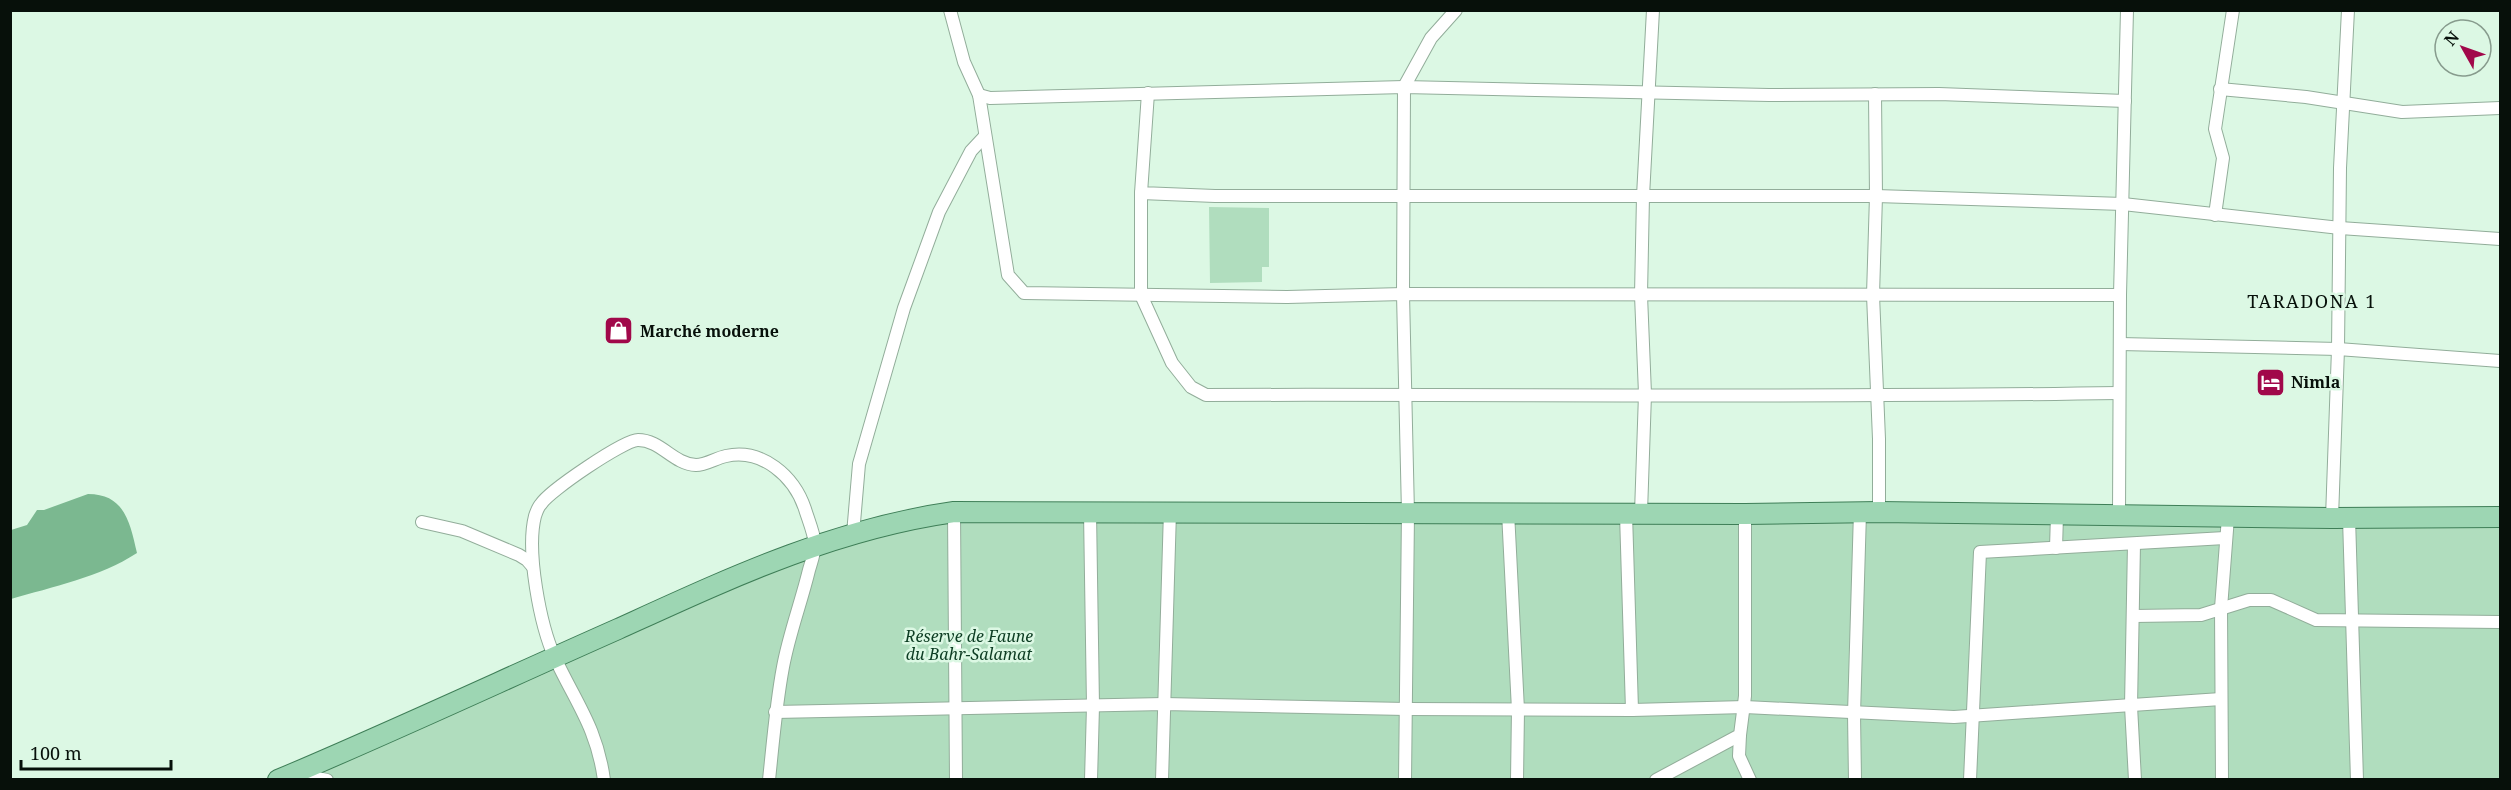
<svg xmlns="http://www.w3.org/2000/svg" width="2511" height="790" font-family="'Noto Serif',serif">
<rect width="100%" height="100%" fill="#dcf8e4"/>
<!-- green -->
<g fill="#b0ddbe">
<polygon points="1209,207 1269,208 1269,267 1262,267 1262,282 1210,283"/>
<polygon points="917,517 2500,517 2500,779 278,780 721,582"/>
</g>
<!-- water -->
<path fill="#7bb890" d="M88 494C125 494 130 523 137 553 100 577 52 587 11 599V530L27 525 37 510H44Z"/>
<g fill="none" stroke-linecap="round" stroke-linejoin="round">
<defs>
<g id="minor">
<polyline points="950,10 964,62 979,95 1008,275 1024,293 1287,297 1403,294 2120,295"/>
<polyline points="2220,89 2306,97 2402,112 2500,108"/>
<polyline points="1148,93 1141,193 1215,196 1876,196 2123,204 2340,228 2500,239"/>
<polyline points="1875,94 1876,196 1873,295 1879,439 1879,512"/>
<polyline points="979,95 990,98 1404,87 1769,95 1939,94 2125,101"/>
<path d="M1141 193V295L1172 363 1191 387 1206 395C1510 394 1815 398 2119 393"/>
<polyline points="2215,215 2223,158 2215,129 2233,10"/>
<polyline points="2120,344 2338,349 2500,361"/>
<polyline points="954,512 956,780"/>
<polyline points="1090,512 1093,706 1091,780"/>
<polyline points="1508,512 1518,710 1517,780"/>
<polyline points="1641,513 1645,394 1641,295 1643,196 1653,10"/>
<polyline points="1626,514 1632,710"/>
<polyline points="2119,516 2120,295 2127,10"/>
<polyline points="2332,518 2338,349 2340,168 2348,10"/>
<polyline points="2349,518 2357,780"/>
<polyline points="422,522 462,531 519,555 527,560 533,567"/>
<polyline points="853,534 859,464 904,308 939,212 971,151 985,136"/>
<polyline points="2134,544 2131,706 2135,780"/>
<polyline points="2056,548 2057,515"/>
<polyline points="2134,616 2201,615 2249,600 2271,600 2316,620 2500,622"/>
<polyline points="775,712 1164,704 1406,709 1632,710 1745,707 1954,717 2221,699"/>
<polyline points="1740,735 1739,756 1750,780"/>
<polyline points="297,774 327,780"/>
<path d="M604 780C597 728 576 703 555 658 540 625 526 551 535 516 536 513 538 507 541 504 549 491 624 440 638 440 661 440 673 464 696 465 706 465 716 458 726 456 762 448 794 476 805 509 808 519 814 533 815 544 815 552 811 563 809 570 801 603 789 634 783 667 776 704 773 742 769 780"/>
<polyline points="1162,780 1170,511"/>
<polyline points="1405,780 1408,513 1403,294 1404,87 1431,38 1456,10"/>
<polyline points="1656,780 1740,735 1745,696 1745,514"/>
<polyline points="1855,780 1854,714 1860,512"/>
<polyline points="1970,780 1980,552 2225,538"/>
<polyline points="2222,780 2221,608 2228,517"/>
</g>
<path id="primary" d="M278 780C392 732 505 679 618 629 728 579 833 529 954 512L1745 514 1879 512 2332 518 2500 517"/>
</defs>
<!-- minor casing -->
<use href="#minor" stroke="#92ad9a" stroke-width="14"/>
<!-- primary casing -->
<use href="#primary" stroke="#3e7e57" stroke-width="22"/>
<!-- minor -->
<use href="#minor" stroke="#fff" stroke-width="12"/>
<!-- primary -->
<use href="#primary" stroke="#9dd6b3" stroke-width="20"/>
</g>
<!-- icons -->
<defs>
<symbol id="shop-square" viewBox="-11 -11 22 22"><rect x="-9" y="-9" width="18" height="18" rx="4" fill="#a1084a" stroke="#dcf8e4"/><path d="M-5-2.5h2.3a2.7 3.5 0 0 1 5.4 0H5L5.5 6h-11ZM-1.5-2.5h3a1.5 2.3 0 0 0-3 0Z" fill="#fff"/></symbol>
<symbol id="hotel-square" viewBox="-11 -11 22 22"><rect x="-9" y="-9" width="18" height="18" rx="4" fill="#a1084a" stroke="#dcf8e4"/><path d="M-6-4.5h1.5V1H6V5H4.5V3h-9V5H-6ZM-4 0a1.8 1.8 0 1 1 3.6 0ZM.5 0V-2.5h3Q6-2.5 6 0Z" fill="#fff"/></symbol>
</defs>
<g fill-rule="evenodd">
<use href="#shop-square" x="602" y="314" width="33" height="33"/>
<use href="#hotel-square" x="2254" y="366" width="33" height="33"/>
</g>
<g text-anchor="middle" stroke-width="5" stroke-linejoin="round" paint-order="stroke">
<!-- poi labels -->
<g font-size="16" font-weight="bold" fill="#07100a" stroke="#dcf8e4" text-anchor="start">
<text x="640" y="337">Marché moderne</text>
<text x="2291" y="388">Nimla</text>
</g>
<!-- park labels -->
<g font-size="16" font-style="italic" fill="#0d3d23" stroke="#dcf8e4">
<text x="969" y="642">Réserve de Faune<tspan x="969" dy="18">du Bahr-Salamat</tspan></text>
</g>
<!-- neighbourhood labels -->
<g font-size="18" letter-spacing="1.5" fill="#07100a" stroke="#dcf8e4">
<text x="2312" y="308">TARADONA 1</text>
</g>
</g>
<!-- border -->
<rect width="2511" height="790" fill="none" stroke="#07100a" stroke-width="24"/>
<!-- north arrow -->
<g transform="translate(2463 48) rotate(310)"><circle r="28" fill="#dcf8e4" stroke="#879b8d" stroke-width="1.5"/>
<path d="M0-4.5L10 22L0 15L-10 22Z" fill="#a1084a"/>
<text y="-9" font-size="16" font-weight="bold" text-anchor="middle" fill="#07100a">N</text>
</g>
<!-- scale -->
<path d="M21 760v9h150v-9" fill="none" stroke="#07100a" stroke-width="3"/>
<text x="30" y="760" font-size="18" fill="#07100a" stroke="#dcf8e4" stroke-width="4.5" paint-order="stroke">100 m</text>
</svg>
